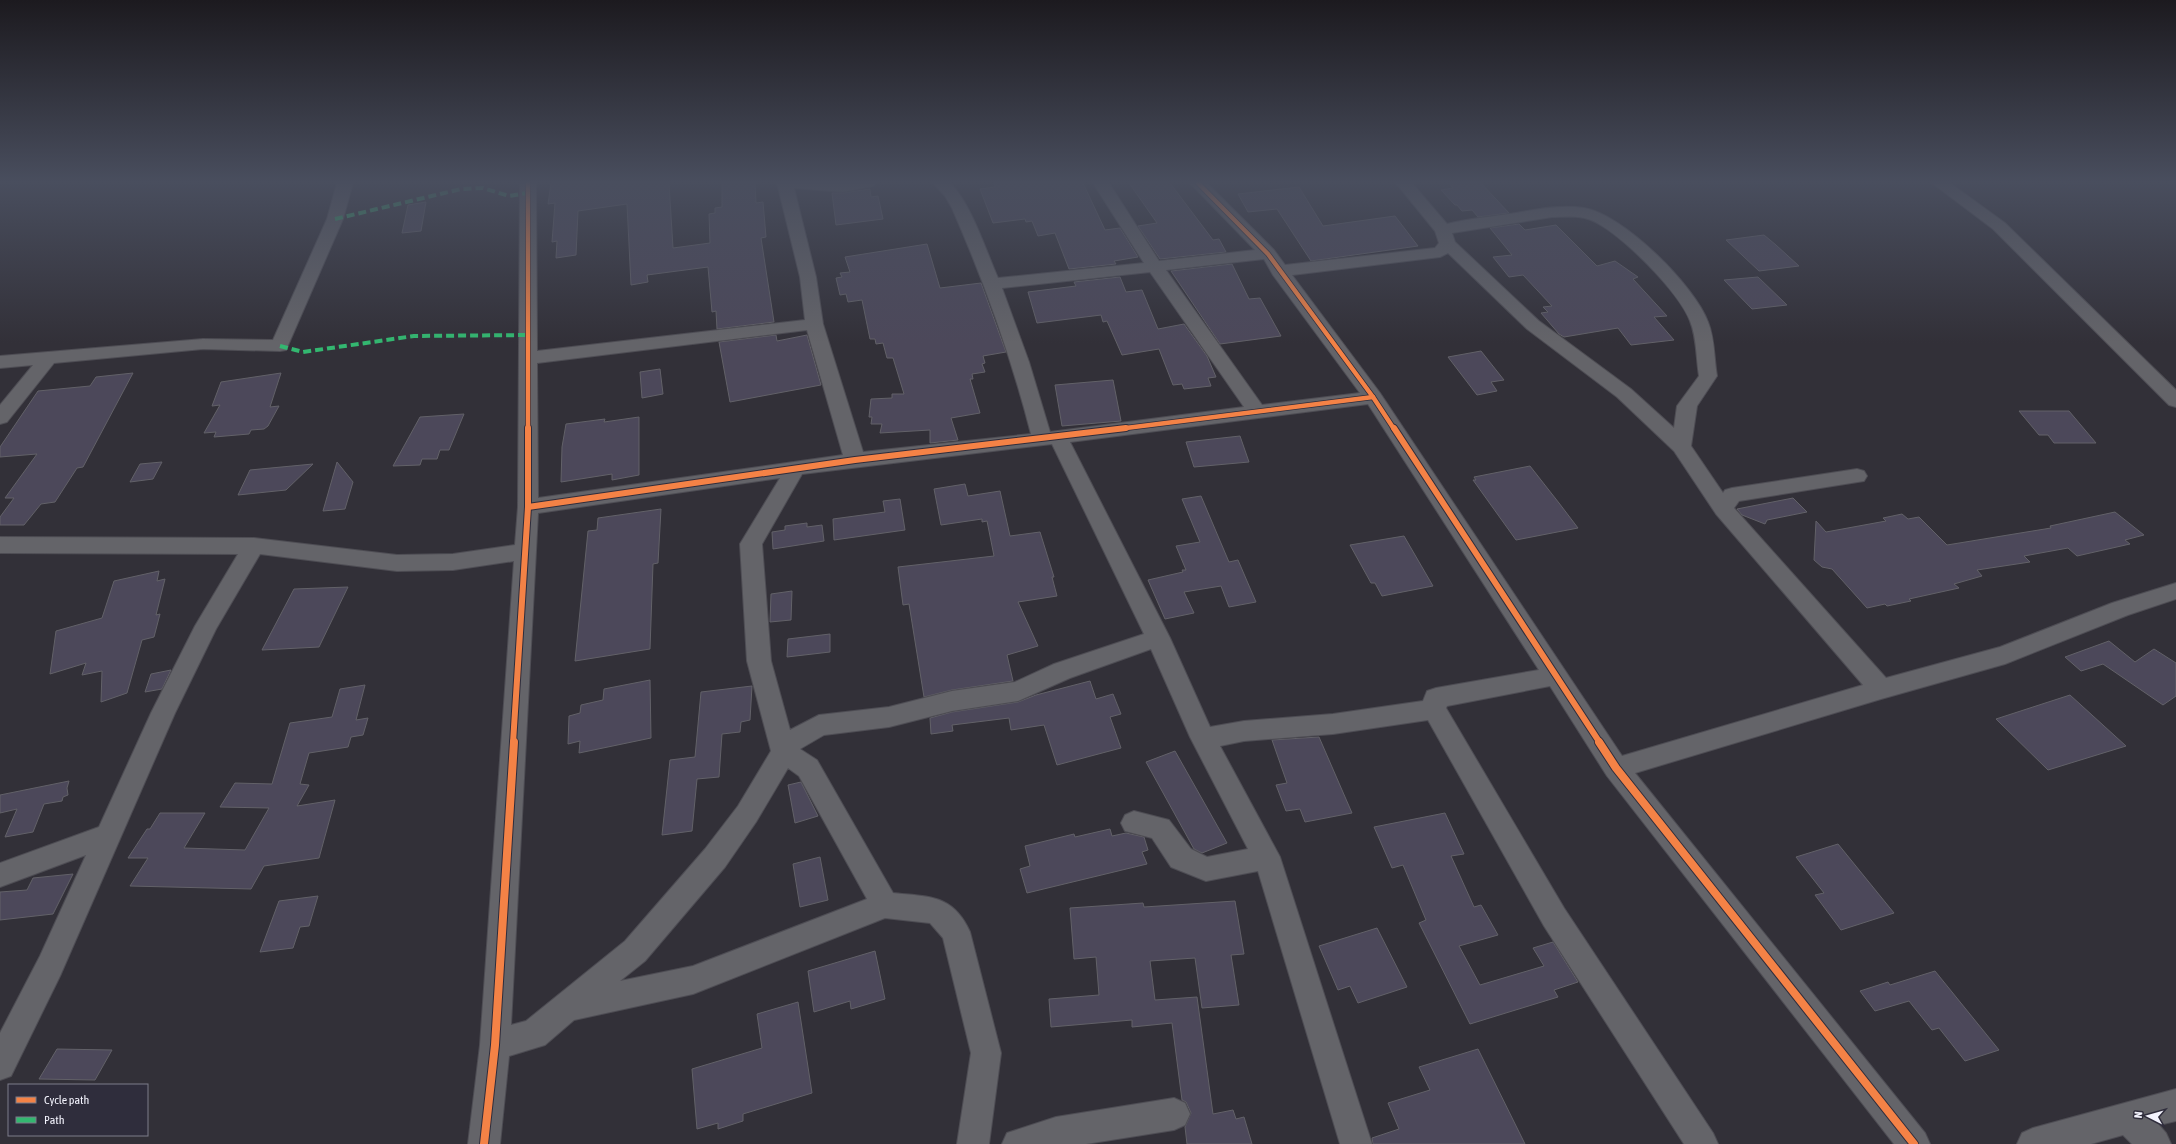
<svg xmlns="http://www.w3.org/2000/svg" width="2176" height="1144" font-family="'Asap Condensed',sans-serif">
<rect width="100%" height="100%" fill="#323038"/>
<!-- building -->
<g fill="#4c485a" stroke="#626168">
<polygon points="551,183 669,183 673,248 710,243 709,214 715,213 715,208 722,207 722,183 755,183 756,203 763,202 766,237 761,238 774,322 717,329 716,311 712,312 708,267 647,275 648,282 631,285 627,204 578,211 576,255 556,258 557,241 552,242 555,203 548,204"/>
<polygon points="994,183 1083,183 1105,230 1120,228 1138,257 1114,261 1116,264 1069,269 1055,233 1038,236 1032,221 1026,222 1025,219 993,223 980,189 995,187"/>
<polygon points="1129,183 1170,183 1213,240 1219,239 1226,252 1160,259 1138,226 1157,223"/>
<polygon points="1449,183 1481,183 1509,213 1478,217 1472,210 1462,211 1457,205 1455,205 1441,190 1453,188"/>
<polygon points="1299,187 1323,226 1395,216 1418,246 1311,261 1277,209 1248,212 1238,194"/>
<polygon points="870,189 871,197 878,196 883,219 836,225 832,193 843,193"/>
<polygon points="426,202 421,231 402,233 408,205"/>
<polygon points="1519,224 1525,230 1556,225 1597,266 1615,261 1638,277 1633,279 1667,316 1654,317 1674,340 1631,345 1618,328 1564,337 1559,334 1541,313 1548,312 1543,307 1552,306 1523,275 1509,277 1493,257 1512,255 1490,228"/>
<polygon points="1764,235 1776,245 1799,266 1759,271 1726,240"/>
<polygon points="927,244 940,288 981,283 1006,352 983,356 985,363 982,364 985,372 972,374 973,379 970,379 980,413 951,418 958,440 930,443 930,430 880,433 882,424 871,424 872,417 869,417 871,399 892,398 892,394 904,394 893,358 887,358 883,343 876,344 875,339 870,339 862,300 848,302 846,294 840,295 836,278 842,277 840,273 850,272 845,257"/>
<polygon points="1232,264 1249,299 1260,298 1281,336 1220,344 1171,271"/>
<polygon points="1120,277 1126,292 1142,290 1158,329 1184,324 1207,356 1216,377 1208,378 1211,386 1184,389 1182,384 1173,385 1159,349 1122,355 1107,321 1103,322 1101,315 1037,323 1028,292 1076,286 1074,282"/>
<polygon points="1758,277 1787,305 1752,309 1724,280"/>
<polygon points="776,335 777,341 807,335 821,385 730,402 719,342"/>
<polygon points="1481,351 1504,380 1491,382 1497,391 1477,395 1448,357"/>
<polygon points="660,369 663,394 642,398 640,372"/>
<polygon points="133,373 83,467 77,468 55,502 41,504 24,525 0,525 0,517 14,498 5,498 37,454 0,457 0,447 38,391 90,386 96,377"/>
<polygon points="281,373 270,407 279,406 268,426 264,429 251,430 249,434 214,437 216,432 204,433 220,405 212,406 221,382"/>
<polygon points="1113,380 1121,421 1062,426 1055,385"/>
<polygon points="2019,411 2069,411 2096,443 2054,443 2048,435 2039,435"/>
<polygon points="464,414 449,450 440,450 437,459 422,459 420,465 393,466 420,417"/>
<polygon points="639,417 639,475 612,480 612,474 561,482 562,447 566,424 605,419 604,422"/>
<polygon points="1240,436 1249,462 1194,467 1186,442"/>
<polygon points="162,462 153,479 130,482 140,464"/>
<polygon points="337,462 353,482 345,509 323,511"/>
<polygon points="313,464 286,490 238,495 250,470"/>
<polygon points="1530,466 1559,503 1578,528 1516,540 1473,480 1476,480 1474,477"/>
<polygon points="965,484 968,496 1000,491 1010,536 1040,532 1054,577 1052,577 1057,596 1018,602 1038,646 1007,655 1013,681 952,690 924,697 909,604 903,605 898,567 994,556 987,521 982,522 982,519 941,525 934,489"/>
<polygon points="1201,496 1229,562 1238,560 1256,602 1229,607 1221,586 1184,592 1194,613 1165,619 1148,580 1183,572 1182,570 1186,570 1176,546 1200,542 1182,499"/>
<polygon points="1793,498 1807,512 1767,520 1765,524 1742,515 1737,509"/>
<polygon points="900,499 905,530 834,540 833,519 885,512 883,501"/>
<polygon points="661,509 658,563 653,564 650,649 575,661 588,531 597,530 598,518"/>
<polygon points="2115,512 2144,535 2125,540 2130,544 2077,556 2068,548 2024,556 2030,562 1977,570 1982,576 1954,584 1959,588 1909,599 1911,601 1887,606 1885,604 1867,608 1832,569 1822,567 1814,560 1816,521 1826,532 1886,521 1883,518 1902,514 1908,519 1919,517 1947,545 2051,528 2050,526"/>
<polygon points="807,523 807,527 822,525 824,541 773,549 772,532 785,530 785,526"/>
<polygon points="1404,536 1433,586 1382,596 1375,583 1371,583 1350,545"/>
<polygon points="159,571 157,581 165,579 156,615 160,614 154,637 142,640 127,693 101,702 102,671 82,675 86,663 50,674 56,631 102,618 114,581"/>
<polygon points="348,587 319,647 262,650 294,589"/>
<polygon points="792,591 791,620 770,622 771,594"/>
<polygon points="830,634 830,652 787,657 788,639"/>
<polygon points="2109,641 2135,662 2154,649 2176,663 2176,696 2163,705 2103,664 2081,671 2065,657"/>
<polygon points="171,670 162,689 145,692 151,674"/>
<polygon points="650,680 651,738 579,753 580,741 568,744 569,716 580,713 581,705 603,700 604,689"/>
<polygon points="1090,681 1096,699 1113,694 1121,714 1110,717 1121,748 1057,765 1044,725 1011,730 1009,718 952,725 953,731 931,734 930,718 952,712 1018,702 1036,695"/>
<polygon points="365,685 356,720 368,718 363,735 351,737 348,747 309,753 300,784 309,785 297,806 335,800 319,858 264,866 251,889 130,886 148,858 128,858 147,829 150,829 160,813 205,813 184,848 245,850 269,808 220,807 235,783 272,784 290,723 332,717 340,689"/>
<polygon points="752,686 750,720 741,722 740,732 722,734 719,777 697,779 692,831 662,835 670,760 695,757 701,692"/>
<polygon points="2070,695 2126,746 2048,770 1996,719"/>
<polygon points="1319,737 1352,813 1305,822 1300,809 1286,811 1276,785 1287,783 1272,740"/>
<polygon points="1175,751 1227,843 1202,853 1194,849 1146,762"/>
<polygon points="69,781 67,788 68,795 63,797 62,801 44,804 33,832 5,837 17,809 0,813 0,795"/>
<polygon points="801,782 818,816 795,823 788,785"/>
<polygon points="1445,813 1464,854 1451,856 1474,907 1481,905 1498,935 1459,946 1480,985 1544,966 1533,948 1553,942 1578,982 1554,990 1558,997 1470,1024 1419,923 1426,920 1403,865 1392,868 1374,827"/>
<polygon points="1110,829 1112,836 1126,833 1144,837 1148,850 1142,852 1147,864 1027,893 1020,869 1030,866 1025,846 1074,834 1075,837"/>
<polygon points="1838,844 1894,913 1841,930 1815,895 1824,893 1796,857"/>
<polygon points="820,857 828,900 800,907 793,864"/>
<polygon points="73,874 53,914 0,920 0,892 27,890 33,878"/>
<polygon points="318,896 309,926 300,927 293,948 260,952 279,901"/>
<polygon points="1235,901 1244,954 1231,955 1239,1005 1202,1008 1195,958 1150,961 1155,1000 1197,997 1213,1114 1233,1110 1236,1119 1244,1117 1252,1144 1187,1144 1185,1127 1191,1113 1186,1102 1182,1100 1172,1023 1132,1027 1132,1020 1051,1027 1049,999 1099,995 1096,957 1074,959 1070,908 1143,903 1144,907"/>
<polygon points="1377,928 1407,987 1358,1003 1350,986 1338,990 1319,946"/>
<polygon points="875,951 885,999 851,1009 850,1001 814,1012 808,971"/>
<polygon points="1935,971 1999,1050 1965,1061 1939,1028 1932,1030 1909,1001 1875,1011 1860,991 1888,982 1890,985"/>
<polygon points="798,1002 812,1093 743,1114 743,1121 718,1129 718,1123 697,1129 692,1069 762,1048 757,1014"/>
<polygon points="57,1049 112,1050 95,1080 39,1079"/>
<polygon points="1478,1049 1525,1144 1373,1144 1372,1138 1399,1129 1388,1103 1430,1090 1419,1067"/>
</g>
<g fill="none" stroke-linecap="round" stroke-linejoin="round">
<defs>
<g id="street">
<polygon points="337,183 353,183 343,219 286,350 280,351 203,349 54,363 7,422 0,424 0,405 33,365 0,368 0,356 203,339 273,340 327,219"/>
<path d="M520 183H536L537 351 805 320 800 277 777 183H876L873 186 843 192 794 188 816 277 823 324 863 452 1031 434C1011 356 984 281 952 208L945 196 933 183H950C971 203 986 251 998 278L1144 263 1093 183H1109L1159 261 1255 250 1190 183H1207L1274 250 1285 265 1435 248 1439 243 1435 231 1396 183H1412L1447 224C1467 219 1488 217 1509 214 1534 210 1560 204 1584 208 1623 214 1695 286 1708 322 1715 339 1714 359 1717 376L1697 406 1691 446 1723 493 1725 490 1732 488 1857 469 1864 471 1867 476 1864 481 1739 501 1734 508 1886 678 2000 647 2112 603 2176 583V599L2128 615 2005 664 1881 699 1635 773 1925 1133 1930 1144H1894L1607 776 1550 686 1447 706 1446 708 1564 908 1713 1133 1718 1144H1684L1544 926 1428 720 1333 734 1244 741 1220 746 1280 857 1372 1144H1340L1258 871 1206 881 1171 867 1152 838 1125 831 1121 823 1125 815 1134 811 1169 820 1191 849 1207 857 1248 849 1190 737 1151 649 1070 678 1018 701 952 711 889 727 824 735 800 749 817 760 893 893C929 897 953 894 970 932L1001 1053 989 1144H957L971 1053 943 938 930 923 885 918 693 994 574 1020 545 1045 509 1056 500 1144H468L480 1045 514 561 453 570 397 571 260 554 216 629 175 713 60 976 11 1076 0 1080V1033L40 956 86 855 0 887V863L99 827 151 713 195 626 238 554 0 553V537L254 538 397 555 453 554 515 545 518 507ZM1552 217C1565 217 1578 215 1591 220 1620 232 1679 292 1690 321 1697 338 1696 358 1699 376L1677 406 1674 428 1631 389 1539 321 1455 242 1452 233ZM1448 253 1527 329 1617 397 1674 451 1716 514 1863 685 1622 756 1380 393 1292 275 1440 257ZM1264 259 1273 275 1360 393 1262 405 1166 270ZM1150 272 1244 407 1050 432 1029 362 1002 288ZM807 330 843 455 538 498 537 363ZM1368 404 1539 670 1436 688 1427 691 1423 701 1333 714 1244 721 1210 727 1170 638 1070 442ZM1052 444 1144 634 1054 664 1015 682 952 691 889 707 819 715 790 730 771 661 762 544 802 474ZM780 478 740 544 747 661 771 751 738 806 705 849 625 941 526 1021 511 1025 538 513ZM788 768 799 776 867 899 693 966 620 981 645 961 725 867 756 822Z"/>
<polygon points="1932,183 1950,183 2005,223 2176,390 2176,407 2169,405 1993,229"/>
<polygon points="2176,1089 2176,1121 2159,1125 2166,1133 2171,1144 2132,1144 2123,1135 2091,1144 2017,1144 2022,1133 2033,1128"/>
<polygon points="1174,1098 1185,1103 1190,1114 1185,1125 1174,1130 1086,1144 1002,1144 1007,1133 1056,1117"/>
</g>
</defs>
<!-- street casing -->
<use href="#street" stroke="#4e4d54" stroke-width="2"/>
<!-- street -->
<use href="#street" fill="#646469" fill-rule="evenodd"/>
<!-- quiet -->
<g stroke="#33b770" stroke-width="4" stroke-dasharray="8 4" stroke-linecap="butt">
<polyline points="335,219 461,189 483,188 509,196 527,193"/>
<polyline points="280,346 303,352 414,336 529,335"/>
</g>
<defs>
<g id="cycleway-far2">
<polyline points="528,183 528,429"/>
<polyline points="1198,183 1268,254 1373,397 1394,429"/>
<polyline points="1118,429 1373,397"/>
</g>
<g id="cycleway-far1">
<polyline points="1394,428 1600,743"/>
<polyline points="528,507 855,460 1126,428"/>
<polyline points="513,743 528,507 528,428"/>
</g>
<g id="cycleway">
<polyline points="1599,742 1616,768 1914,1144"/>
<polyline points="484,1144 495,1045 514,742"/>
</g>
</defs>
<!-- cycleway-far2 casing -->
<use href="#cycleway-far2" stroke="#2f2d3c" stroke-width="6"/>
<!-- cycleway-far1 casing -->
<use href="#cycleway-far1" stroke="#2f2d3c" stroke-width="8"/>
<!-- cycleway casing -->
<use href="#cycleway" stroke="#2f2d3c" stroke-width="10"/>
<!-- cycleway-far2 -->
<use href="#cycleway-far2" stroke="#f48246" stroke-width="4.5"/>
<!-- cycleway-far1 -->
<use href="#cycleway-far1" stroke="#f48246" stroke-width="6"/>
<!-- cycleway -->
<use href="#cycleway" stroke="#f48246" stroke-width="8"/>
</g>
<!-- sky -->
<linearGradient id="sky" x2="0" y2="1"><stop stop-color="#1c1a1f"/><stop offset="0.53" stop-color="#494e5e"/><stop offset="1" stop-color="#494e5e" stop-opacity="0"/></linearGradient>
<rect width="2176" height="343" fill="url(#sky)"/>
<!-- legend -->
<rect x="8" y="1084" width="140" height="52" fill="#2f2d3c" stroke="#7d7c89"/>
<rect x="16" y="1097" width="20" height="6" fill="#f48246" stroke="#7d7c89"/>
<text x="44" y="1104" font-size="12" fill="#f3f3fd">Cycle path</text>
<rect x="16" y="1117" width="20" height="6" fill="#33b770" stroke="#7d7c89"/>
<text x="44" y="1124" font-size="12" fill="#f3f3fd">Path</text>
<!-- north arrow -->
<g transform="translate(2148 1116) rotate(276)" stroke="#2f2d3c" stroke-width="3" paint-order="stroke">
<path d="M0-3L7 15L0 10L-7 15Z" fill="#f3f3fd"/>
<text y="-6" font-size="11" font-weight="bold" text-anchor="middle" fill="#f3f3fd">N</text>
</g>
</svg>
